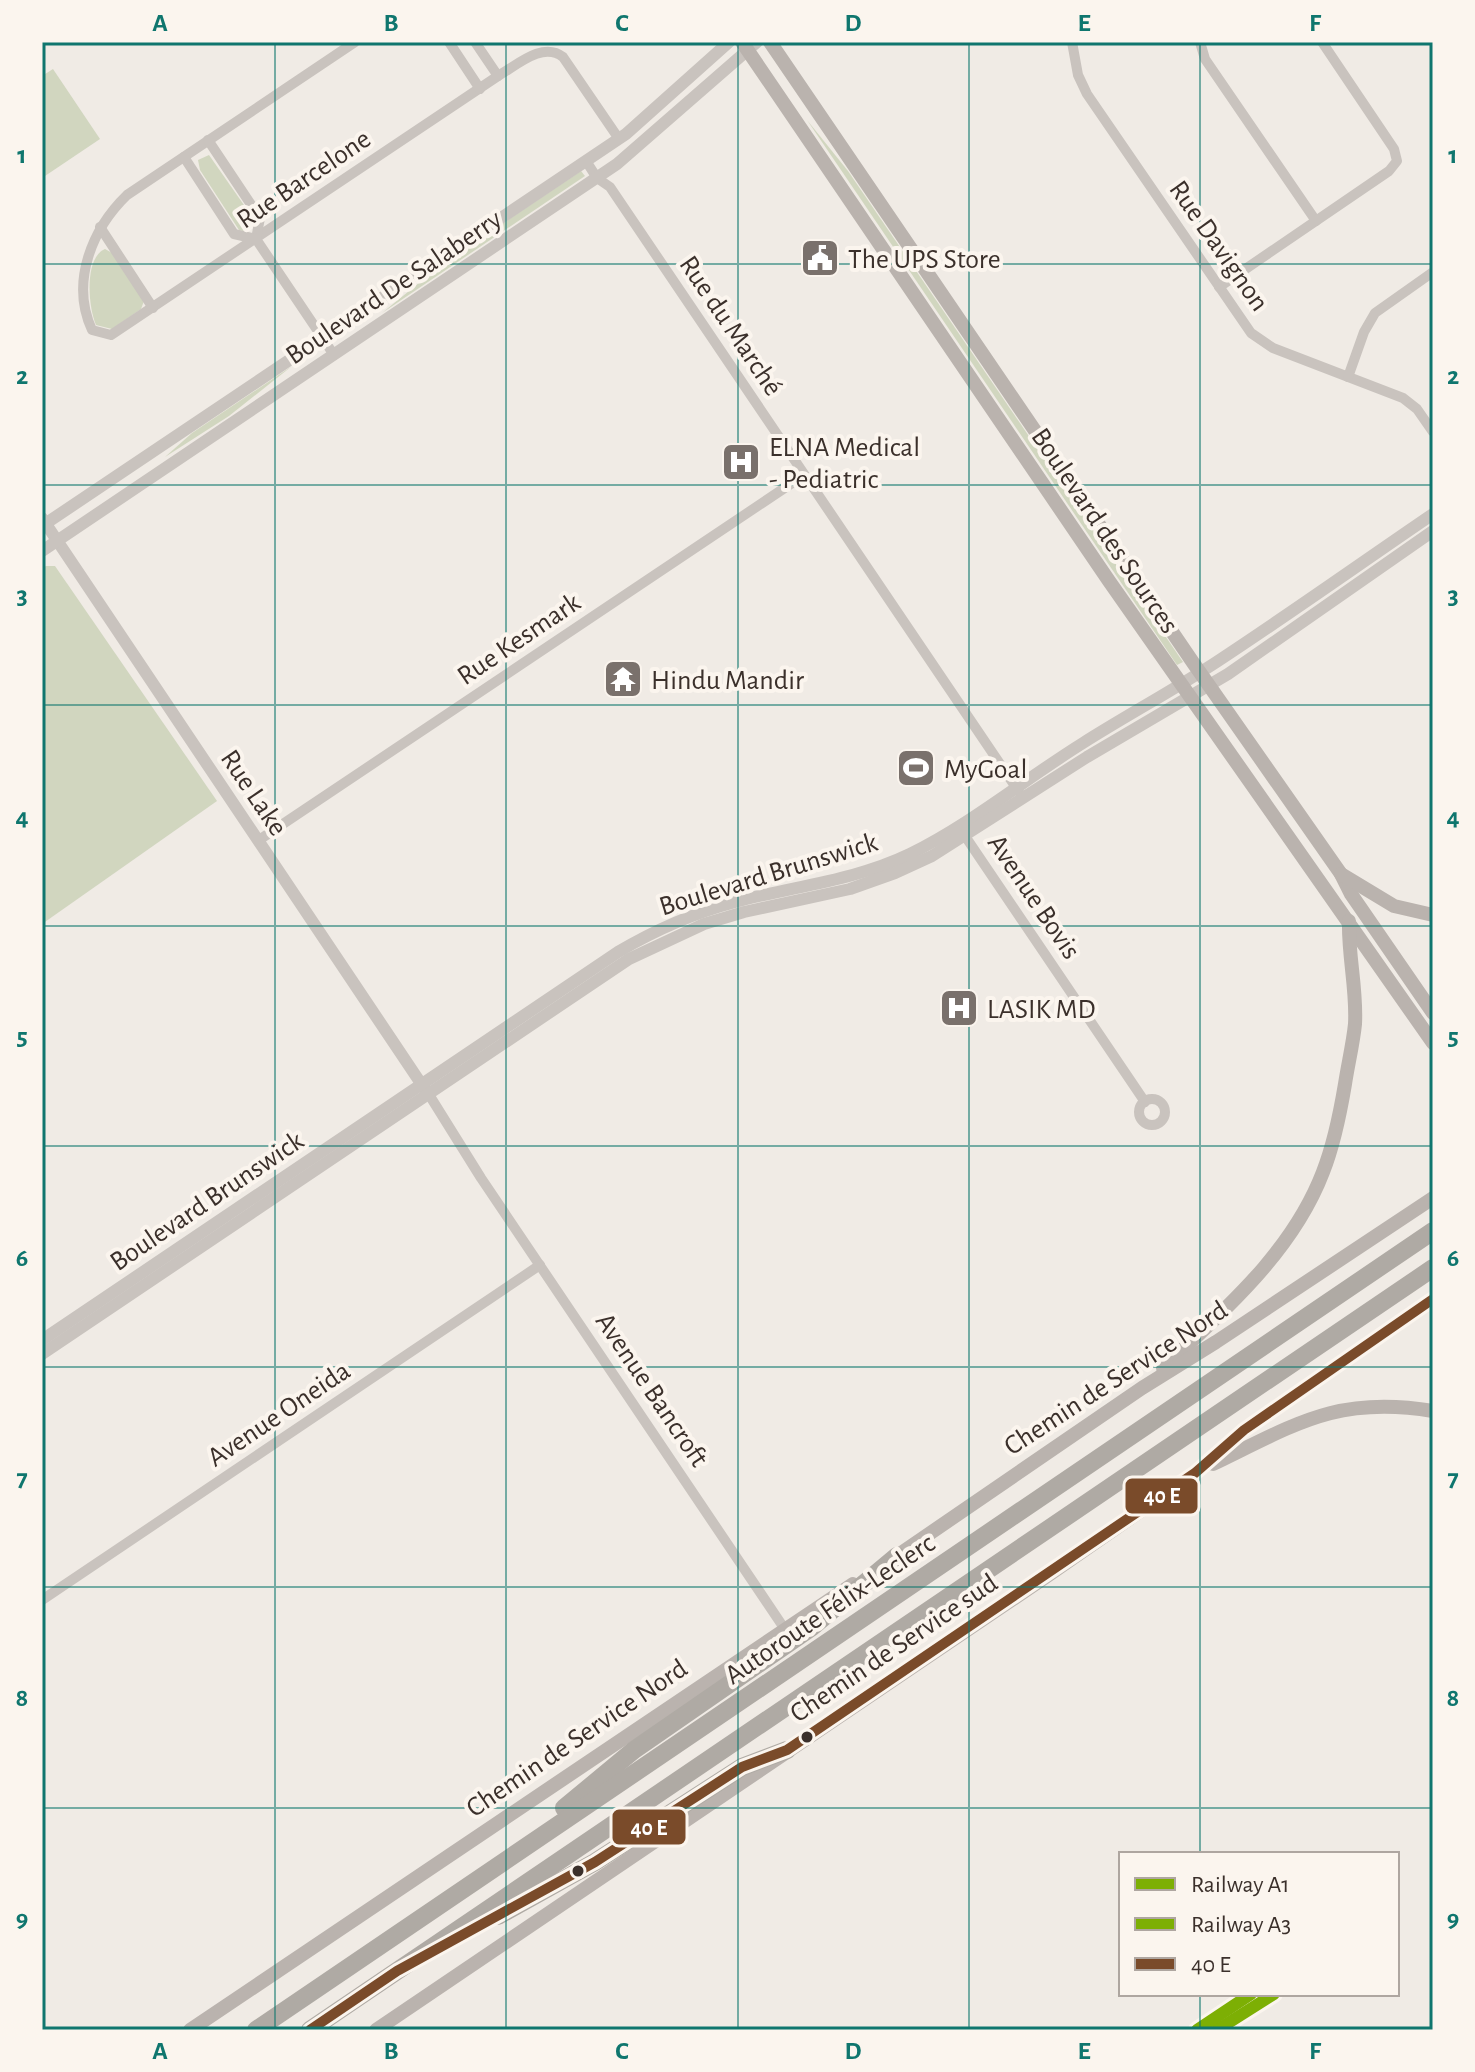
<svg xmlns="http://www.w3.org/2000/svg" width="1475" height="2072" font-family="'Alegreya Sans',sans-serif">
<rect width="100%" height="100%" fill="#f0ebe5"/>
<!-- green -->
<g fill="#d1d6bf">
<polygon points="53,69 100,139 42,178 42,76"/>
<polygon points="807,120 848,171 1183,662 1177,665"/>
<polygon points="209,155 253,218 251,225 243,231 239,230 200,170 198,160"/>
<polygon points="581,171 585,176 382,313 441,265"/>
<path d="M105 249 114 254 144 301 141 309 112 329 96 325C88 306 84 258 105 249Z"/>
<polygon points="292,366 229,416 165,457 192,433"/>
<polygon points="46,566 55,566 217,801 42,924 42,568"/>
</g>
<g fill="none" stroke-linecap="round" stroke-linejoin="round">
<!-- minor -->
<g stroke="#c9c3be" stroke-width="10">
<path d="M355 42 127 195C92 229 70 282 92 330L111 335 498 76C517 65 543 41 563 57L619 139"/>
<polyline points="449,42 480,89"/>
<polyline points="475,42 498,76"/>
<polyline points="1072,42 1078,75 1087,94 1251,333 1273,348 1403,398 1417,409 1433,432"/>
<polyline points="1200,42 1205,59 1316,221"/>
<polyline points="208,140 260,218 256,239"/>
<polyline points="184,157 234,234 256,239 334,355"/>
<polyline points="586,161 597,178 610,187 1019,792"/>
<polyline points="100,227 153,308"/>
<polyline points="1219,287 1389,171 1397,161 1394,149 1322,42"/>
<polyline points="1348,377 1364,332 1375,313 1433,272"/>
<polyline points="965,836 1145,1102"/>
<polyline points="259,840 804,475"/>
<polyline points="428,1093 481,1178 784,1628"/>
<circle cx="1152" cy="1112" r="13"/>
<polyline points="42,1600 540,1265"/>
</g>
<!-- tertiary -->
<g stroke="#c9c3be" stroke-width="12">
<polyline points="42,518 426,1091"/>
<polyline points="42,526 626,134 729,42"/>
<polyline points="42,551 617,164 757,42"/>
<path d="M42 1340 618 952C655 930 694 913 735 902 794 886 854 881 910 854 971 824 1025 779 1083 743 1127 715 1174 690 1218 661 1291 613 1361 563 1433 514"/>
<polyline points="42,1354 629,959 704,924 744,912 850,889 895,873 932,856 1087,757 1228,674 1433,531"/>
</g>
<!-- secondary -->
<g stroke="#bab3ae" stroke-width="14">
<polyline points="742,42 1109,581 1433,1043"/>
<polyline points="770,42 1194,664 1341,874 1351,894 1433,1013"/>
<polyline points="1341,874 1394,906 1433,915"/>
<path d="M1163 1368C1224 1310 1292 1253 1323 1172 1334 1144 1340 1114 1345 1084 1348 1064 1353 1044 1355 1024 1357 989 1348 956 1349 921"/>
<path d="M1213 1464C1296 1424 1338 1395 1433 1411"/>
<polyline points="891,1560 1142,1388 1216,1342 1433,1198"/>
<polyline points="190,2030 853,1584"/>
<polyline points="376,2030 1050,1574 1195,1473 1244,1430 1433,1299"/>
</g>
<!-- motorway -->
<g stroke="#afaaa4" stroke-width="18">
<polyline points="564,1808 634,1750 812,1627 897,1556"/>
<polyline points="498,1916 595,1862 742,1767 787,1750"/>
<polyline points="256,2030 1433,1231"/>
<polyline points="310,2030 1433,1268"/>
</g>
<defs>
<polyline id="bus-1" points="310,2030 397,1971 595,1862 742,1767 787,1750 1195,1473 1244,1430 1433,1299"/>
</defs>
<!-- bus-1 casing -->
<use href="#bus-1" stroke="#fbf5ee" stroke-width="16"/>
<!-- bus-1 -->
<use href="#bus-1" stroke="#7a4b2a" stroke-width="10"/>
<defs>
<polyline id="rail-1" points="1217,2030 1274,1994"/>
<polyline id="rail-2" points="1197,2030 1251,1994"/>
</defs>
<!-- rail-1 casing -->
<use href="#rail-1" stroke="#fbf5ee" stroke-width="18"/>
<!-- rail-2 casing -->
<use href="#rail-2" stroke="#fbf5ee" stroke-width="18"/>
<!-- rail-1 -->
<use href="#rail-1" stroke="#7daf04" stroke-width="12"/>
<!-- rail-2 -->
<use href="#rail-2" stroke="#7daf04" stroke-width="12"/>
</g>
<!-- grid -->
<path fill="none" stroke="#0f766e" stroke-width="2" stroke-opacity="0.55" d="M275 42V2030M506 42V2030M738 42V2030M969 42V2030M1200 42V1854M42 264H1433M42 485H1433M42 705H1433M42 926H1433M42 1146H1433M42 1367H1433M42 1587H1433M42 1808H1433M1200 1994V2030"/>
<!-- icons -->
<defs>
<symbol id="civic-square" viewBox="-11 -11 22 22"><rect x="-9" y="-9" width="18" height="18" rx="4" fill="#7a716c" stroke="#fbf5ee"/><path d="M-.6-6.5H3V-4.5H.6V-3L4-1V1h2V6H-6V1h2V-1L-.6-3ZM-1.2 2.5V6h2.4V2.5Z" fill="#fff"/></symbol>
<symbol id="hospital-square" viewBox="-11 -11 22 22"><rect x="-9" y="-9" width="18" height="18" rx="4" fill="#7a716c" stroke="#fbf5ee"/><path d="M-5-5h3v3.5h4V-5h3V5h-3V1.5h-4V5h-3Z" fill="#fff"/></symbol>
<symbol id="temple-square" viewBox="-11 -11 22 22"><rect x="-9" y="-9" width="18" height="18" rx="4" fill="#7a716c" stroke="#fbf5ee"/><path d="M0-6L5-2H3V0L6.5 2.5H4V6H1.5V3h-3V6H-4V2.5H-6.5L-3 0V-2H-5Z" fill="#fff"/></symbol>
<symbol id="stadium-square" viewBox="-11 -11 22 22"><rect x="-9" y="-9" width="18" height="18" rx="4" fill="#7a716c" stroke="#fbf5ee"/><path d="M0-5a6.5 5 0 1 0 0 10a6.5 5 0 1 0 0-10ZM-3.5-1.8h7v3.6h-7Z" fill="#fff"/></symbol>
</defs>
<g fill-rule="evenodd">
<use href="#civic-square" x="798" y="236" width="44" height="44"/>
<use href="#hospital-square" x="719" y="440" width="44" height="44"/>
<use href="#temple-square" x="601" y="657" width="44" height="44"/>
<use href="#stadium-square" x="894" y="746" width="44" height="44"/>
<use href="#hospital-square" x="937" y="986" width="44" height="44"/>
</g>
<!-- markers -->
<g fill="#3b302b" stroke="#fbf5ee" stroke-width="3">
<circle cx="807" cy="1737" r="7"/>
<circle cx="578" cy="1871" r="7"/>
</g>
<g text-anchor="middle" stroke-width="8" stroke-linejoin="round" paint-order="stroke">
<!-- street labels -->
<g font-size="28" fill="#3b302b" stroke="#fbf5ee">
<text transform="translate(303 178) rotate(-34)" y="10">Rue Barcelone</text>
<text transform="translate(1220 245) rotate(55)" y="10">Rue Davignon</text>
<text transform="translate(393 286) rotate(-34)" y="10">Boulevard De Salaberry</text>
<text transform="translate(732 325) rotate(56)" y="10">Rue du Marché</text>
<text transform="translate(1106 530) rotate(56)" y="10">Boulevard des Sources</text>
<text transform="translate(518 638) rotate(-34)" y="10">Rue Kesmark</text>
<text transform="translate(255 792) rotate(56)" y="10">Rue Lake</text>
<text transform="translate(768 873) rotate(-17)" y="10">Boulevard Brunswick</text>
<text transform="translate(1035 896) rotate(56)" y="10">Avenue Bovis</text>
<text transform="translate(206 1200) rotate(-34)" y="10">Boulevard Brunswick</text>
<text transform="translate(1115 1377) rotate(-33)" y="10">Chemin de Service Nord</text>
<text transform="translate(653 1389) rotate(56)" y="10">Avenue Bancroft</text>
<text transform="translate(278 1413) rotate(-34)" y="10">Avenue Oneida</text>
<text transform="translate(829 1608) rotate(-34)" y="10">Autoroute Félix-Leclerc</text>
<text transform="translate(893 1647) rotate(-34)" y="10">Chemin de Service sud</text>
<text transform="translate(576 1737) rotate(-34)" y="10">Chemin de Service Nord</text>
</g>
<!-- poi labels -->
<g font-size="28" fill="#3b302b" stroke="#fbf5ee" text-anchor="start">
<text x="848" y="268">The UPS Store</text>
<text x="769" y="456">ELNA Medical<tspan x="769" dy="32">- Pediatric</tspan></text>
<text x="651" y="689">Hindu Mandir</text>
<text x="944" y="778">MyGoal</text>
<text x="987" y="1018">LASIK MD</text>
</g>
</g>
<g stroke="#fbf5ee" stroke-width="3">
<rect x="1124" y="1477" width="75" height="38" rx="8" fill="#7a4b2a"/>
<rect x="611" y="1808" width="76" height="38" rx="8" fill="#7a4b2a"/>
</g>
<g font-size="22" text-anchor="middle" font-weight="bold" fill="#fff">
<text x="1162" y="1503">40 E</text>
<text x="649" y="1835">40 E</text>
</g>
<!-- border -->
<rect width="1475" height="2072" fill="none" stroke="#fbf5ee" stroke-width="88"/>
<!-- legend -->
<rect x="1119" y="1852" width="280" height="144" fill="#fbf5ee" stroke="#aea6a0" stroke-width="2"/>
<rect x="1135" y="1878" width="40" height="12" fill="#7daf04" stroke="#aea6a0" stroke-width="2"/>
<text x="1191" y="1892" font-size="24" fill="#3b302b">Railway A1</text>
<rect x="1135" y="1918" width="40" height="12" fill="#7daf04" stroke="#aea6a0" stroke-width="2"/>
<text x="1191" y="1932" font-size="24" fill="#3b302b">Railway A3</text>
<rect x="1135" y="1958" width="40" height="12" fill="#7a4b2a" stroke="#aea6a0" stroke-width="2"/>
<text x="1191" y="1972" font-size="24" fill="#3b302b">40 E</text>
<rect x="44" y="44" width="1387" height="1984" fill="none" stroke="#0f766e" stroke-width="3"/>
<g font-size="26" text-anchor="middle" font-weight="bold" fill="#0f766e">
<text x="160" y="31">A</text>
<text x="391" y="31">B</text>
<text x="622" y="31">C</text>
<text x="853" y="31">D</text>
<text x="1084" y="31">E</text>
<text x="1315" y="31">F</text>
<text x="22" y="163">1</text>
<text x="1453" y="163">1</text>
<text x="22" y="384">2</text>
<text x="1453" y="384">2</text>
<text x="22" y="604">3</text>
<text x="1453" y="604">3</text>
<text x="22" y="825">4</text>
<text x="1453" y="825">4</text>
<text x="22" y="1045">5</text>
<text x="1453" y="1045">5</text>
<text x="22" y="1266">6</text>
<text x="1453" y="1266">6</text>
<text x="22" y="1486">7</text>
<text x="1453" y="1486">7</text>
<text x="22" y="1706">8</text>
<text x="1453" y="1706">8</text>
<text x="22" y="1927">9</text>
<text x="1453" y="1927">9</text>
<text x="160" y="2059">A</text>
<text x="391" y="2059">B</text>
<text x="622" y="2059">C</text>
<text x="853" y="2059">D</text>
<text x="1084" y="2059">E</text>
<text x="1315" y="2059">F</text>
</g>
</svg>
